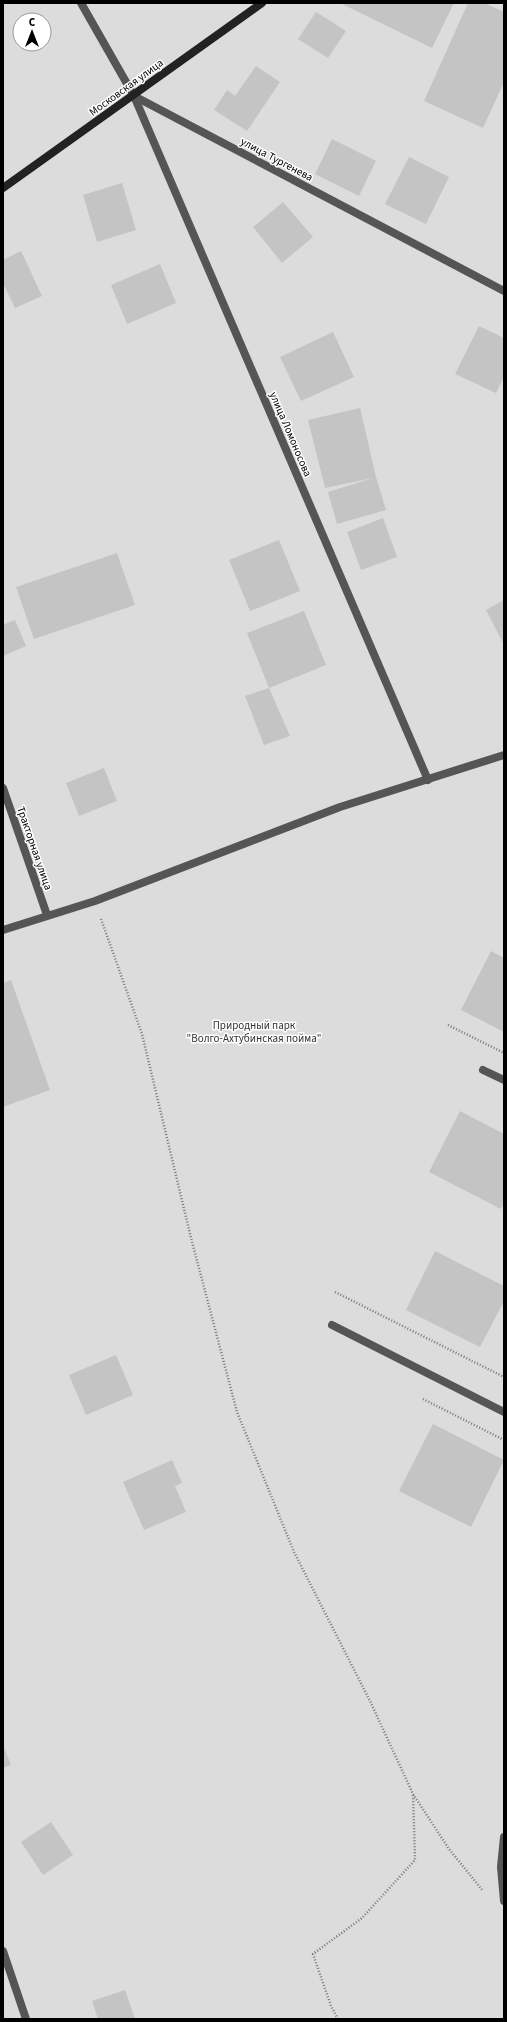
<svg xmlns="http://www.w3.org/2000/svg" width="507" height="2022" font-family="'Source Sans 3',sans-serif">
<rect width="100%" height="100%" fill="#fff"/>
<!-- green -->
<path fill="#dcdcdc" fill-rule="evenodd" d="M3 3H504V2019H3ZM20 20H44V44H20Z"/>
<!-- building -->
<g fill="#c4c4c4">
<polygon points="340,3 454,3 432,48"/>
<polygon points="468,3 484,3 504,12 504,82 483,128 424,101"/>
<polygon points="316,12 346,31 328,58 298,39"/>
<polygon points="256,66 280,82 247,131 214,110 227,90 235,96"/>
<polygon points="332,139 376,161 359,196 315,174"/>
<polygon points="409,157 449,177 426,224 385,204"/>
<polygon points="122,183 136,230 97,242 83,195"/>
<polygon points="283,202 313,237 282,263 253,227"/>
<polygon points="21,251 42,296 15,308 3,283 3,260"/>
<polygon points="160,264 176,303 127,324 111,285"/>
<polygon points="479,326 504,338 504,377 496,393 455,374"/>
<polygon points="333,332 354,377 301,401 280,357"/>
<polygon points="360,408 376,477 386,510 337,524 328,492 373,478 325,488 308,420"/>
<polygon points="383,518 397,557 361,570 347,532"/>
<polygon points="279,540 300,591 250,611 229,560"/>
<polygon points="117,553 135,605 34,639 16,587"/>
<polygon points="504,600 504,645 486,610"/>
<polygon points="304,611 326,665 269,688 247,633"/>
<polygon points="15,620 26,646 3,656 3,625"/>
<polygon points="269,688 290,736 264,745 245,696"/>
<polygon points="104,768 117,801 79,816 66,783"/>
<polygon points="491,951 504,958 504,1032 461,1010"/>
<polygon points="11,980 50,1090 3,1107 3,983"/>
<polygon points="460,1111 504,1134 504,1203 501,1209 429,1172"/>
<polygon points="435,1251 504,1286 504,1301 480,1347 406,1310"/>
<polygon points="116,1355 133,1395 86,1415 69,1375"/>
<polygon points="433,1424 504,1460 471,1527 399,1491"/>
<polygon points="172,1460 182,1483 175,1486 186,1512 144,1530 123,1482"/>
<polygon points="3,1745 11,1765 3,1768"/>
<polygon points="51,1822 73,1855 43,1875 21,1842"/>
<polygon points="125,1990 135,2019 98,2019 92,2001"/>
</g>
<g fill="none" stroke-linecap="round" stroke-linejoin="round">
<!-- path -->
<g stroke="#777" stroke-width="2.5" stroke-dasharray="1 2" stroke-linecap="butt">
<polyline points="101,919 142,1034 191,1238 237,1412 294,1552 370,1701 413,1794 449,1849 483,1891"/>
<polyline points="448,1025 504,1053"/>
<polyline points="335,1292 504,1377"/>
<polyline points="423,1399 504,1440"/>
<polyline points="338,2019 331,2006 313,1954 362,1918 415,1860 413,1794"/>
</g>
<!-- lane -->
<g stroke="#555" stroke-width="8">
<polyline points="483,1070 504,1080"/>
<polyline points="332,1325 504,1412"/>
<polyline points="3,1951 26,2019"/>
</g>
<!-- street -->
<g stroke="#555" stroke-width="8">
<polyline points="81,3 134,96 428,780"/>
<polyline points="134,96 504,291"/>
<polyline points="3,788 47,915"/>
<polyline points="3,930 95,901 340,807 504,755"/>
<polyline points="504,1837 501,1867 504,1901"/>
</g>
<!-- secondary -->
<polyline stroke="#222" stroke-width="8" points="3,188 262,3"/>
</g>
<g text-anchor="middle" stroke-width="3" stroke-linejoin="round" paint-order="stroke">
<!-- street labels -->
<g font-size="11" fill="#000" stroke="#fff">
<text transform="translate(126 87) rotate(-36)" y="4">Московская улица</text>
<text transform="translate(277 159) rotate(28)" y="4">улица Тургенева</text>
<text transform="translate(291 434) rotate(67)" y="4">улица Ломоносова</text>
<text transform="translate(35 848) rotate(71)" y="4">Тракторная улица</text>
</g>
<!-- park labels -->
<g font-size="11" fill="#333" stroke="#fff">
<text x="254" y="1029">Природный парк<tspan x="254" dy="13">"Волго-Ахтубинская пойма"</tspan></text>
</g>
</g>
<!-- border -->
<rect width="507" height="2022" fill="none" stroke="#000000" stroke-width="8"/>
<!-- north arrow -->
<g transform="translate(32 32)"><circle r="19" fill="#ffffff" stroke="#999999"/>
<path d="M0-3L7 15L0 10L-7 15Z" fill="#000000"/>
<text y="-6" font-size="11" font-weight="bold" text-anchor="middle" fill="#000000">С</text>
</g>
</svg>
